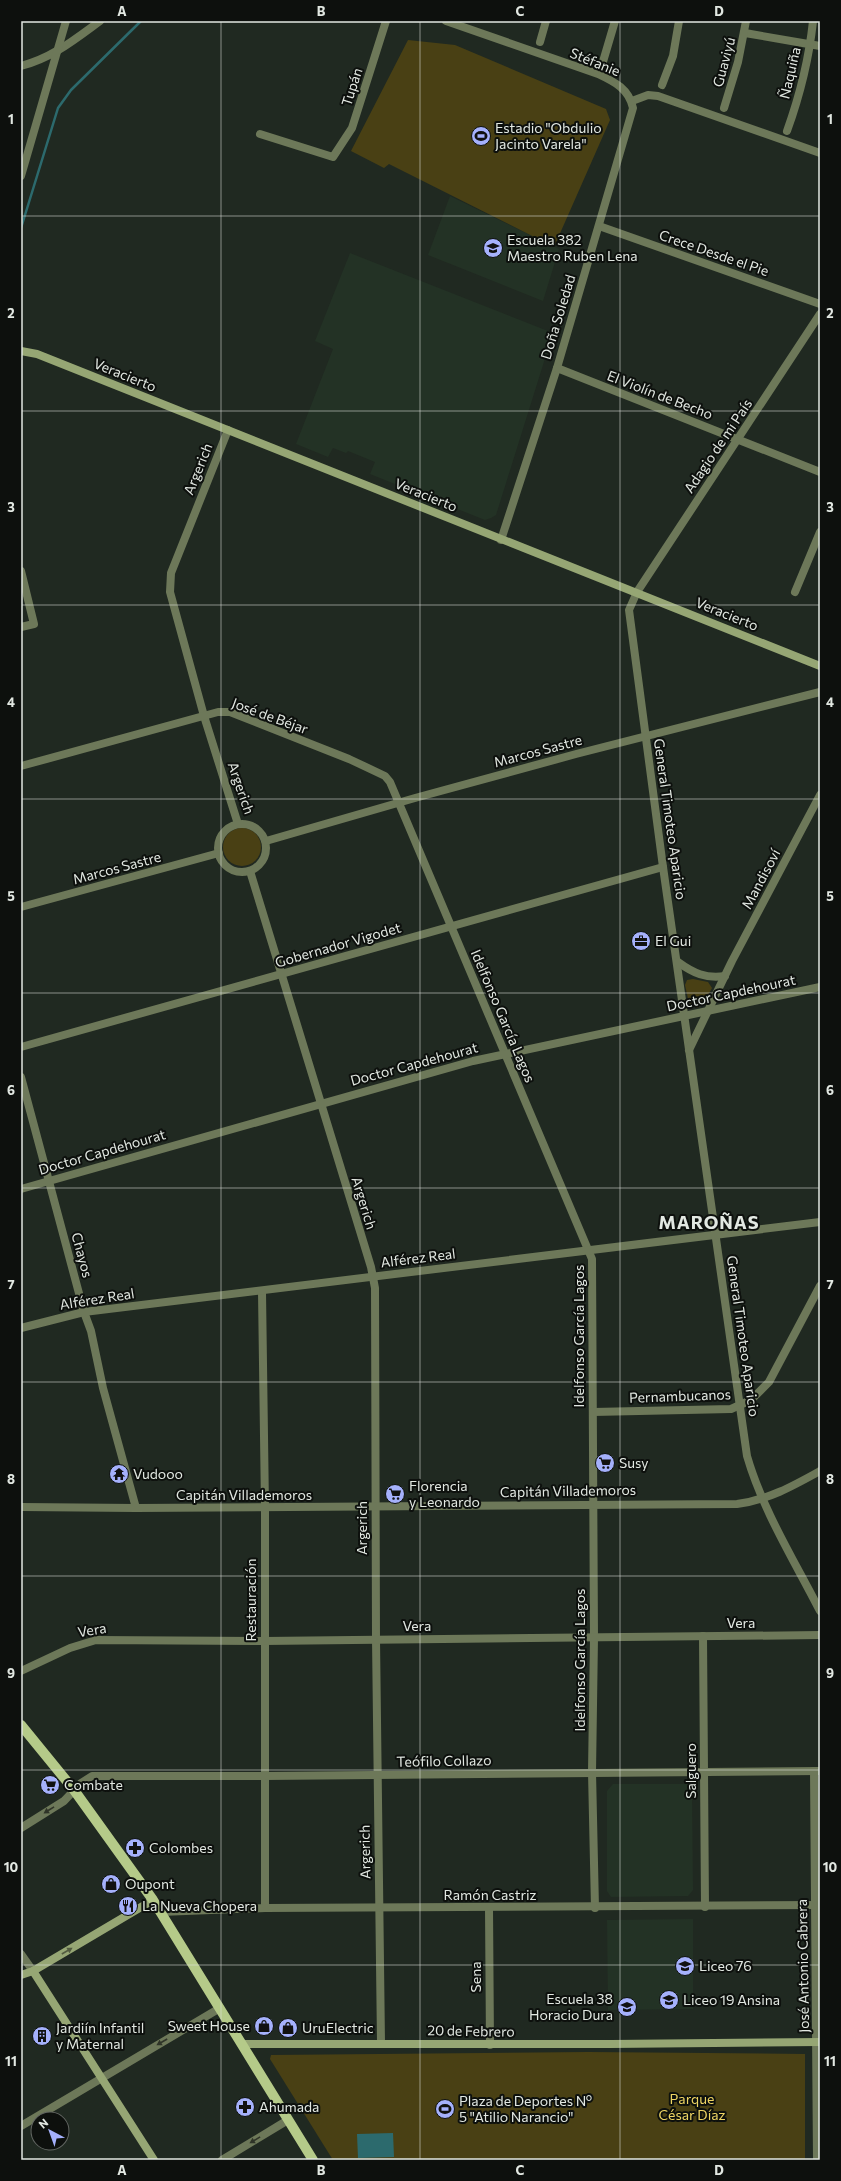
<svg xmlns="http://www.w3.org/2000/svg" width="841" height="2181" font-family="Commissioner,sans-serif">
<rect width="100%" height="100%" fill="#202921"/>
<!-- built -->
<g fill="#233225">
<polygon points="450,196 559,249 543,301 428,255"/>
<polygon points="350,253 553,333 496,515 491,518 485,520 370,474 375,462 348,451 346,453 333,448 328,457 296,444 333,349 315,341"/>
<polygon points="613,1784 688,1784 692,1789 693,1890 688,1896 611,1897 607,1891 607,1791"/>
<polygon points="693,1919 693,2009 608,2010 607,1920"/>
</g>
<!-- green -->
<g fill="#494014">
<polygon points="408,40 455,45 606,109 610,120 554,247 389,164 384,168 351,151"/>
<circle cx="242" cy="847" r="19"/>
<polygon points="693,979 708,982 712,988 703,1004 697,1008 689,1003 685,985 687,980"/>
<polygon points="588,2052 805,2054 805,2160 333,2160 270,2059 271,2055"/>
</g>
<!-- water -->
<polygon fill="#2c6a6d" points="393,2133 394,2157 358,2158 357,2134"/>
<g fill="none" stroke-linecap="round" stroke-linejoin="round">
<!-- stream -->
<polyline stroke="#2c6a6d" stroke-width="2.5" points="21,228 58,108 71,90 141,21"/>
<!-- street -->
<g stroke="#6d7859" stroke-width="8">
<path d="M446 21 598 74C615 82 629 89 633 108L557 368 501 540"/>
<polyline points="745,33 820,46"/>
<polyline points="540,42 546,21"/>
<polyline points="602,65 615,21"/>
<path d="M21 66C52 58 74 40 100 21"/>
<polyline points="662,85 673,56 679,21"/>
<polyline points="632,101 648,95 658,96 820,153"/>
<polyline points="724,108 738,62 746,21"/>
<path d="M787 131C800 95 809 59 813 21"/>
<polyline points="260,134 333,157 352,128 386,21"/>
<polyline points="21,176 66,21"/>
<polyline points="599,226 820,304"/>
<path d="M820 314 637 592 629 610 663 867 747 1456C763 1511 794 1560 820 1611"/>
<polyline points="557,368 820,472"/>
<polyline points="228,430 171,573 170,592 204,716 238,824"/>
<polyline points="21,571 34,624 21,627"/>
<polyline points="795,592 820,532"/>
<polyline points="21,766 218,712 230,712 349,759 385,776 390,782 592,1259 594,1638 592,1772 595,1908"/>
<circle cx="242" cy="848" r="24"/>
<polyline points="266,841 415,798 576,754 820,692"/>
<polyline points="250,871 371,1267 375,1288 376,1639 381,2043"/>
<polyline points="21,907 219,853"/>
<path d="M678 962C693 973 706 979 725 976"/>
<polyline points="21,1047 663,867"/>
<polyline points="689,1050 732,961 820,795"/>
<polyline points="21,1077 84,1312 91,1331 103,1388 136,1508"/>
<polyline points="21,1189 473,1061 820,987"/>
<polyline points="262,1292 265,1508 265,1908"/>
<polyline points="21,1328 84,1312 820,1222"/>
<polyline points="593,1412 731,1409 751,1400 769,1382 820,1286"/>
<path d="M21 1507 136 1508 737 1504C768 1500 793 1486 820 1471"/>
<polyline points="703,1636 705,1907"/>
<polyline points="21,1671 70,1648 96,1640 264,1641 820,1635"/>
<polyline points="814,1771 817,2160"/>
<polyline points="21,1828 64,1801 81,1783 92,1776 265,1776 820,1771"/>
<polyline points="489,1908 490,2045"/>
<polyline points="160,1912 265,1908 820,1905"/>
<polyline points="21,1954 33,1971"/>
<polyline points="21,2126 220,2008"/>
<polyline points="222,2160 288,2120"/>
</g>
<!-- secondary -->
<g stroke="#96a674" stroke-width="8">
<polyline points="21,351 37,354 820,666"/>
<polyline points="33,1971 154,2160"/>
<polyline points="21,1975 33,1971 153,1900"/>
<polyline points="243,2044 611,2044 820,2042"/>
</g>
<!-- primary -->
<polyline stroke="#b5ca89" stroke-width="10" points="21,1725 74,1790 153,1900 313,2160"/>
</g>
<!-- one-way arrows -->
<defs><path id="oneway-solid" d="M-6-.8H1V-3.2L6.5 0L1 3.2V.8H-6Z"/></defs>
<g fill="#2f3428">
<use href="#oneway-solid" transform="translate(49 1810) rotate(148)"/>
<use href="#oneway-solid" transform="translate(162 2042) rotate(150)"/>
<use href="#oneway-solid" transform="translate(255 2140) rotate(149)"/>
</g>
<use fill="#525b40" href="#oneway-solid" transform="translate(67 1951) rotate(-30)"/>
<!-- grid -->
<path fill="none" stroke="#e2e8e2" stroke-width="1" stroke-opacity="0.55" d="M221 21V2160M420 21V2160M620 21V2160M21 216H820M21 411H820M21 605H820M21 799H820M21 993H820M21 1188H820M21 1382H820M21 1576H820M21 1770H820M21 1965H820"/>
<!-- icons -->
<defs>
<symbol id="stadium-disc" viewBox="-11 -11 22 22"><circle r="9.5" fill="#a5b1fc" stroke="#0d100d"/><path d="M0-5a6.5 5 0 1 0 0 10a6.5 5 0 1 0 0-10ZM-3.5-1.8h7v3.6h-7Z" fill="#111"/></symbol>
<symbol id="school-disc" viewBox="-11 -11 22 22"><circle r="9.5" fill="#a5b1fc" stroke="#0d100d"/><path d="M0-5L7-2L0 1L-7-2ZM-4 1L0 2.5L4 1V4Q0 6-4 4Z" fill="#111"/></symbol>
<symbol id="office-disc" viewBox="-11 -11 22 22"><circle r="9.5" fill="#a5b1fc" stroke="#0d100d"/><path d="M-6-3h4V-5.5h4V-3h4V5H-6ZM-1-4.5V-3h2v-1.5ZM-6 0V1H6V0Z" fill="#111"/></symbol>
<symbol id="supermarket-disc" viewBox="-11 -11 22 22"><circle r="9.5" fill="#a5b1fc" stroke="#0d100d"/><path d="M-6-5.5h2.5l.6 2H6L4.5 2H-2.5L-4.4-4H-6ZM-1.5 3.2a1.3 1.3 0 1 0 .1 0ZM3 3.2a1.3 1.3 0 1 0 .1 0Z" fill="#111"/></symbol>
<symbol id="temple-disc" viewBox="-11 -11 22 22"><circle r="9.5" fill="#a5b1fc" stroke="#0d100d"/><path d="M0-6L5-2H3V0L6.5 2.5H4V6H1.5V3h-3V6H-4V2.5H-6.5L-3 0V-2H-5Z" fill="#111"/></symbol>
<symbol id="pharmacy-disc" viewBox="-11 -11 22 22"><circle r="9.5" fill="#a5b1fc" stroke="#0d100d"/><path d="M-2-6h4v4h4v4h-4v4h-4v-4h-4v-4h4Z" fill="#111"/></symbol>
<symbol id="shop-disc" viewBox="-11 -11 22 22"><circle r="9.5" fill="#a5b1fc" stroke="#0d100d"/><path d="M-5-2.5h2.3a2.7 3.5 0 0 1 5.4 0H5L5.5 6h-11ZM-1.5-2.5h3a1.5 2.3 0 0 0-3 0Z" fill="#111"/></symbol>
<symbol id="restaurant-disc" viewBox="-11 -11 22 22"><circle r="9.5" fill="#a5b1fc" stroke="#0d100d"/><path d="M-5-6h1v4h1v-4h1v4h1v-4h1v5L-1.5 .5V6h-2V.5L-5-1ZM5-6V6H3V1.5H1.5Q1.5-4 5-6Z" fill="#111"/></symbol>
<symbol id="building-disc" viewBox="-11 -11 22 22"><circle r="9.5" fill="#a5b1fc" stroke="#0d100d"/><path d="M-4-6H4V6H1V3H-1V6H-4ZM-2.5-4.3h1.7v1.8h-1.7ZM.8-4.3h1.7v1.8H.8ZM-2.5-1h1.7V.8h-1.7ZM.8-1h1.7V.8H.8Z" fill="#111"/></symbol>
</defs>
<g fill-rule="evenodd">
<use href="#stadium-disc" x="470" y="125" width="22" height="22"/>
<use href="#school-disc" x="482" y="237" width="22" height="22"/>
<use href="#office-disc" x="630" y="930" width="22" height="22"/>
<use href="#supermarket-disc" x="594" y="1452" width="22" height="22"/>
<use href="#temple-disc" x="108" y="1463" width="22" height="22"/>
<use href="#supermarket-disc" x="384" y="1483" width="22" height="22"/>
<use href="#supermarket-disc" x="39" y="1774" width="22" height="22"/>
<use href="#pharmacy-disc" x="124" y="1837" width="22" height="22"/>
<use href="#shop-disc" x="100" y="1873" width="22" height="22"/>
<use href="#restaurant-disc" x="117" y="1895" width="22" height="22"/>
<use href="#school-disc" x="674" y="1955" width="22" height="22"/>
<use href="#school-disc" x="658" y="1989" width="22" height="22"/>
<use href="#school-disc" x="616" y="1996" width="22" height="22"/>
<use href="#shop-disc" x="253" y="2015" width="22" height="22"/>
<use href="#shop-disc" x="277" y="2017" width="22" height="22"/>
<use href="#building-disc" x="31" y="2025" width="22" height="22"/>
<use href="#pharmacy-disc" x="234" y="2096" width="22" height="22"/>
<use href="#stadium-disc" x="434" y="2098" width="22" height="22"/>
</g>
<g text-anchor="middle" stroke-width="4" stroke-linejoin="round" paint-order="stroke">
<!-- street labels -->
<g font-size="14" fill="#e2e8e2" stroke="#0d100d">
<text transform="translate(595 62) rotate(22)" y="5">Stéfanie</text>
<text transform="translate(724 62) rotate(-75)" y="5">Guaviyú</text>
<text transform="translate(790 73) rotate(-77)" y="5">Ñaquiña</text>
<text transform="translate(352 87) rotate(-72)" y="5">Tupán</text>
<text transform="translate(714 253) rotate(19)" y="5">Crece Desde el Pie</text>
<text transform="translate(558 317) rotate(-73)" y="5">Doña Soledad</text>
<text transform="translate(125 375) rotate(22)" y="5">Veracierto</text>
<text transform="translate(660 395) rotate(21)" y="5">El Violín de Becho</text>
<text transform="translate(718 446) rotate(-56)" y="5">Adagio de mi País</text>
<text transform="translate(198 469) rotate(-68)" y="5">Argerich</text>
<text transform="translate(426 495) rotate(22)" y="5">Veracierto</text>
<text transform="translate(727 614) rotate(22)" y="5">Veracierto</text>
<text transform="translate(270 716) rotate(20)" y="5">José de Béjar</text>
<text transform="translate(538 751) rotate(-15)" y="5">Marcos Sastre</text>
<text transform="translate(241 788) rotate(71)" y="5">Argerich</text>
<text transform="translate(670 819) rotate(82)" y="5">General Timoteo Aparicio</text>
<text transform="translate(117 868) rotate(-15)" y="5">Marcos Sastre</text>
<text transform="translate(761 879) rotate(-62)" y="5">Mandisoví</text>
<text transform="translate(338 945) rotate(-16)" y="5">Gobernador Vigodet</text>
<text transform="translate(731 993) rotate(-12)" y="5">Doctor Capdehourat</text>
<text transform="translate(503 1016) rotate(67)" y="5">Idelfonso García Lagos</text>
<text transform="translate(414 1064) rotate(-15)" y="5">Doctor Capdehourat</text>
<text transform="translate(102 1152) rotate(-16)" y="5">Doctor Capdehourat</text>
<text transform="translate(364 1203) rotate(73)" y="5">Argerich</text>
<text transform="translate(82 1255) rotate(75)" y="5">Chayos</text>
<text transform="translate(418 1258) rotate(-7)" y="5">Alférez Real</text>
<text transform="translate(97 1299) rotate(-9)" y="5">Alférez Real</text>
<text transform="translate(579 1336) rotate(-90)" y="5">Idelfonso García Lagos</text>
<text transform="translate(743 1336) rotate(82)" y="5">General Timoteo Aparicio</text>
<text transform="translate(680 1396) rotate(-2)" y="5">Pernambucanos</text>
<text transform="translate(568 1491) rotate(-1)" y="5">Capitán Villademoros</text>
<text x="244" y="1500">Capitán Villademoros</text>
<text transform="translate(362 1528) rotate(-90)" y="5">Argerich</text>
<text transform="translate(251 1600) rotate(-90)" y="5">Restauración</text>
<text x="741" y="1628">Vera</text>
<text x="417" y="1631">Vera</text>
<text transform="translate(92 1630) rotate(-9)" y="5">Vera</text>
<text transform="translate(580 1660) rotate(-90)" y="5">Idelfonso García Lagos</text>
<text transform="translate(444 1761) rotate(-1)" y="5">Teófilo Collazo</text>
<text transform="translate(691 1771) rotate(-90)" y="5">Salguero</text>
<text transform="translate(365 1852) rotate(-91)" y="5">Argerich</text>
<text x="490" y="1900">Ramón Castriz</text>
<text transform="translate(803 1966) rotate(-91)" y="5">José Antonio Cabrera</text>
<text transform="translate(476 1977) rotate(-90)" y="5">Sena</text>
<text transform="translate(471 2031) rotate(1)" y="5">20 de Febrero</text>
</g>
<!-- poi labels -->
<g font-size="14" fill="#e2e8e2" stroke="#0d100d" text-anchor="start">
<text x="495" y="133">Estadio "Obdulio<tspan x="495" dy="16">Jacinto Varela"</tspan></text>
<text x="507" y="245">Escuela 382<tspan x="507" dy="16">Maestro Ruben Lena</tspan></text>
<text x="655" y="946">El Gui</text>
<text x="619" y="1468">Susy</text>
<text x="133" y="1479">Vudooo</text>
<text x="409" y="1491">Florencia<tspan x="409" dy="16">y Leonardo</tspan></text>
<text x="64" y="1790">Combate</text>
<text x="149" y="1853">Colombes</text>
<text x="125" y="1889">Oupont</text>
<text x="142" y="1911">La Nueva Chopera</text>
<text x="699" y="1971">Liceo 76</text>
<text x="613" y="2004" text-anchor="end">Escuela 38<tspan x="613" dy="16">Horacio Dura</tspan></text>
<text x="683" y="2005">Liceo 19 Ansina</text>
<text x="250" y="2031" text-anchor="end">Sweet House</text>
<text x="56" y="2033">Jardiín Infantil<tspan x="56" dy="16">y Maternal</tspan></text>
<text x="302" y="2033">UruElectric</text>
<text x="459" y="2106">Plaza de Deportes Nº<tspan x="459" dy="16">5 "Atilio Narancio"</tspan></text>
<text x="259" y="2112">Ahumada</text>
</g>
<!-- park labels -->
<g font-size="14" fill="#edd463" stroke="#0d100d">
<text x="692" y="2104">Parque<tspan x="692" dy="16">César Díaz</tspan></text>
</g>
<!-- district labels -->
<g font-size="18" font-weight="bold" letter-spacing="1" fill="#e2e8e2" stroke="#0d100d">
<text x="709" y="1229">MAROÑAS</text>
</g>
</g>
<!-- border -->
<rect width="841" height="2181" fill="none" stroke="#0d100d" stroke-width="44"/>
<!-- north arrow -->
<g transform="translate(50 2131) rotate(319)"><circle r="19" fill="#0d100d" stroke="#626662"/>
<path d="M0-3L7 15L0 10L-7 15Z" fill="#a5b1fc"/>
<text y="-6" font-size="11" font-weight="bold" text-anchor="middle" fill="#e2e8e2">N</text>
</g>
<rect x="22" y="22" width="797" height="2137" fill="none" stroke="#e2e8e2" stroke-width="1.5"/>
<g font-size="13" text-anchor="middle" font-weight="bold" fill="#e2e8e2">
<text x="122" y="16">A</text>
<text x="321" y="16">B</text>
<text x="520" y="16">C</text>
<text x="719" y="16">D</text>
<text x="11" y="124">1</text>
<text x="830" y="124">1</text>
<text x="11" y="318">2</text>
<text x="830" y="318">2</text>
<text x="11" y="512">3</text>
<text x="830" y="512">3</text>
<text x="11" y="707">4</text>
<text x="830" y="707">4</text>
<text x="11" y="901">5</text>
<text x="830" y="901">5</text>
<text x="11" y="1095">6</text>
<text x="830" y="1095">6</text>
<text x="11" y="1289">7</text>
<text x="830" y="1289">7</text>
<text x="11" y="1484">8</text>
<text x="830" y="1484">8</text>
<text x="11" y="1678">9</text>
<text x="830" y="1678">9</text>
<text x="11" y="1872">10</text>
<text x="830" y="1872">10</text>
<text x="11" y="2066">11</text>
<text x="830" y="2066">11</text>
<text x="122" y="2175">A</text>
<text x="321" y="2175">B</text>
<text x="520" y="2175">C</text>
<text x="719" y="2175">D</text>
</g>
</svg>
